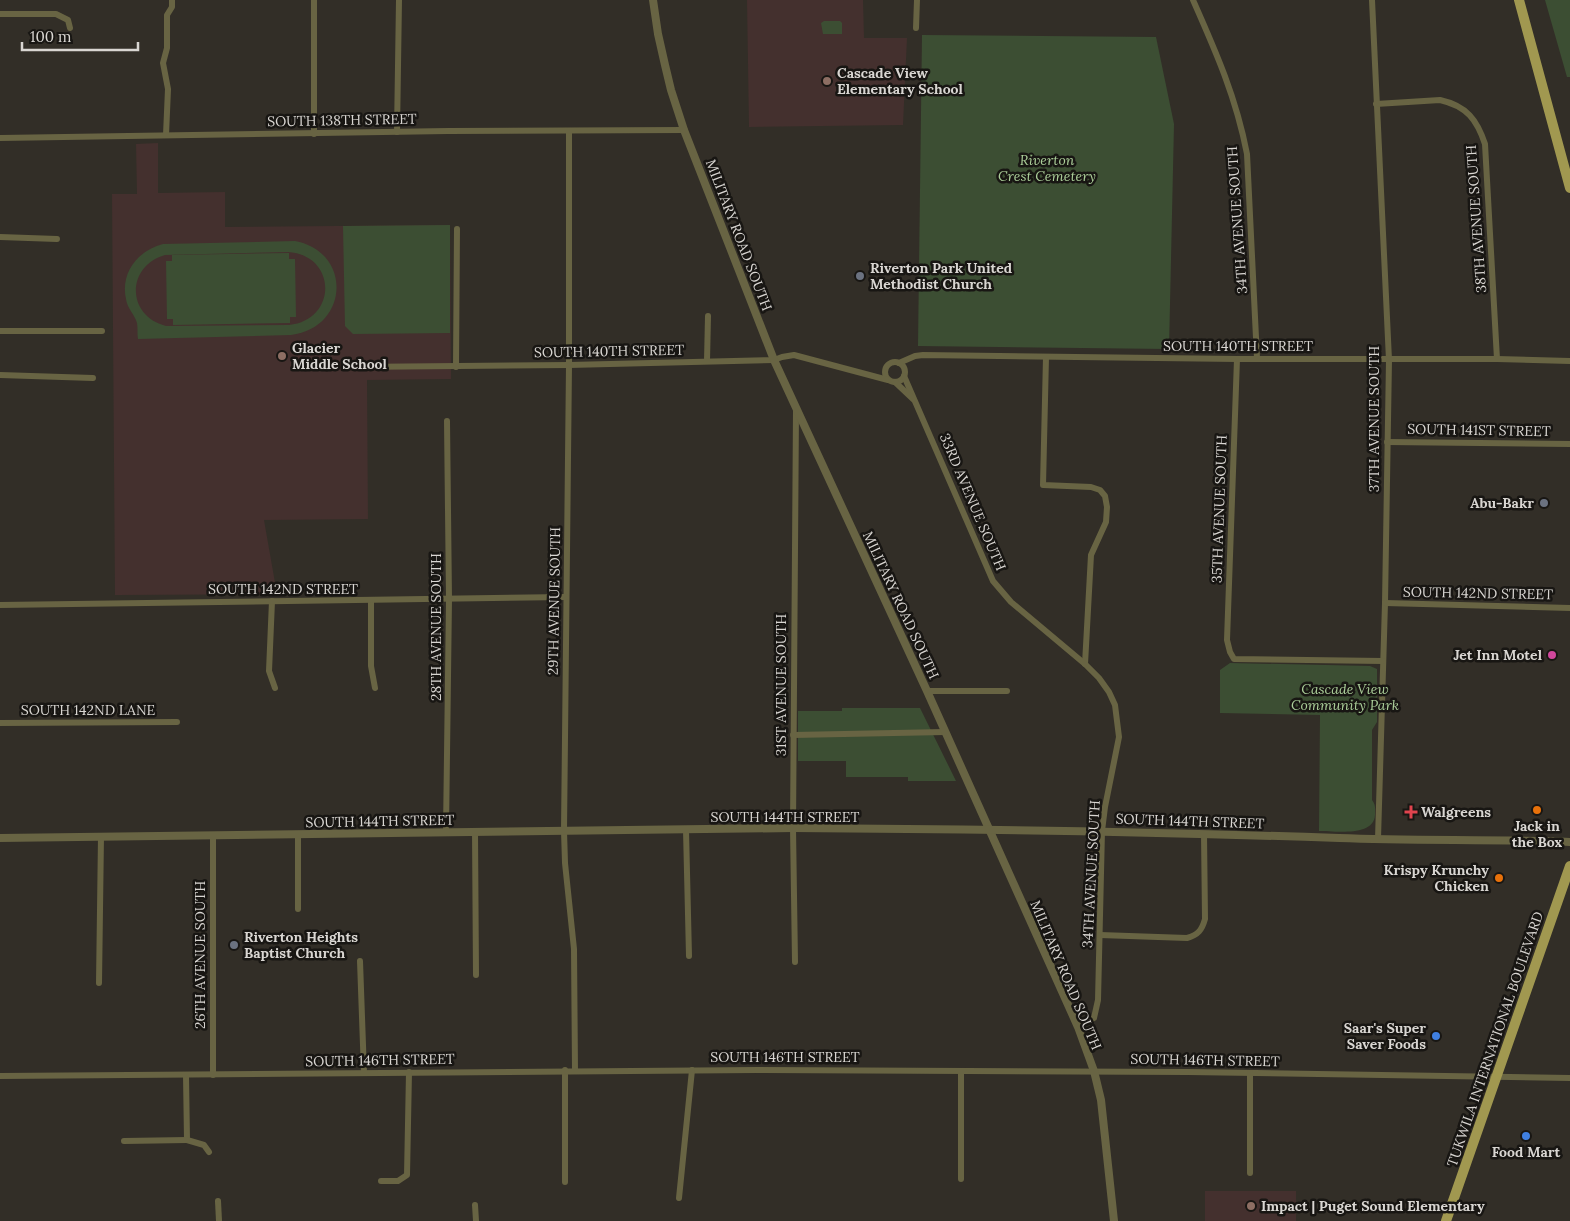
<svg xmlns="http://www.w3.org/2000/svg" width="1570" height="1221" font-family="Lora,serif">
<rect width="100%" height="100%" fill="#322e27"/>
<!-- education -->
<g fill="#44302e">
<polygon points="747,0 863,0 864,38 907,38 903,125 749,127"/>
<polygon points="158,143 158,193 225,192 225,227 450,225 451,379 367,380 368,519 264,520 277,594 115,595 112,194 137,194 136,144"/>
<rect x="1205" y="1191" width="91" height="30"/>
</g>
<!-- green -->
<g fill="#3c4e33" fill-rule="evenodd">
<polygon points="1545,0 1570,0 1570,77 1567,77"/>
<polygon points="824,21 840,21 842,23 842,34 823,34 821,23"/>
<polygon points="922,35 1156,37 1174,124 1169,349 918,346"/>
<polygon points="450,225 450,333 353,334 345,326 343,226"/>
<path d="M295 241C353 252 349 328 291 335L138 339C137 334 138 328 137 323 135 315 127 308 126 299 120 272 139 250 163 244ZM288 252C337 255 338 320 289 325L166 326C126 316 126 266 165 255Z"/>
<polygon points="289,253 289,259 295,259 296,317 290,317 290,323 173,325 173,319 167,319 166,261 172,261 172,255"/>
<path d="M1230 663 1370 666 1377 669V722L1372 730V800C1376 805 1375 809 1375 815 1374 837 1335 831 1319 831L1320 715 1220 713V670Z"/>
<polygon points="842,708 920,708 956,781 908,781 908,777 846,777 846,761 798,761 798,711 842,711"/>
</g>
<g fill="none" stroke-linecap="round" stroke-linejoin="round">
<!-- minor -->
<g stroke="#686443" stroke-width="6">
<polyline points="314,0 314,134"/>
<path d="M1193 0C1216 52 1236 97 1247 154L1257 358"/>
<polyline points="1372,0 1389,360 1385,603 1378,839"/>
<polyline points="0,14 56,14 68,20 70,28"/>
<polyline points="916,28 917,0"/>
<path d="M1376 104 1440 100C1467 106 1477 120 1485 144L1497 359"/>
<polyline points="569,131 569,365 564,831 565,863 574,949 575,1070"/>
<polyline points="397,132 399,0"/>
<polyline points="166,135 168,89 163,63 167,48 167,15 172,7 172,0"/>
<polyline points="0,138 448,131 684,130"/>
<polyline points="0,237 57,239"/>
<polyline points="0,331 102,331"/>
<polyline points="1046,357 1043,485 1091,487 1100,490 1105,496 1107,507 1106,522 1091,555 1085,664"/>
<polyline points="1237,359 1227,640 1230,652 1234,659 1383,661"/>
<polyline points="707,361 708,316"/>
<circle cx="895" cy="372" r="10"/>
<polyline points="899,363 915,356 923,355 1237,359 1497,359 1570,361"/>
<polyline points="353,367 569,365 774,360 782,357 794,355 888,380"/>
<polyline points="456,367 457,229"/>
<polyline points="0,375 93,378"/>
<polyline points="904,376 993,581 1011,602 1085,664 1099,678 1109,692 1115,705 1119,737 1105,807 1102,831 1098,1000 1094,1018 1078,1027"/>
<polyline points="895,382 913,399"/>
<polyline points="1387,442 1570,444"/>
<polyline points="272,601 269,671 275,688"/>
<polyline points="371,601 371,666 375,688"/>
<polyline points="1385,603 1570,608"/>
<path d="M0 605C189 602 378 600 566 597"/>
<polyline points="927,691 1007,691"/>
<polyline points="0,723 177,722"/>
<polyline points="793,735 945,732"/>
<polyline points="686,830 689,956"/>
<polyline points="446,832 449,599 447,421"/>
<polyline points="475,832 476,975"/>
<polyline points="298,834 298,909"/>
<polyline points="213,835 213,1075"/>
<path d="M1100 935 1187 938C1198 935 1202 930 1205 919L1204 834"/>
<polyline points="360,961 364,1073"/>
<polyline points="795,962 793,828 796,410"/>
<polyline points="99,983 101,836"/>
<polyline points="565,1070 565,1182"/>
<polyline points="961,1071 961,1179"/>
<polyline points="186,1075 187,1140 204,1145 209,1152"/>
<polyline points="0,1076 756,1070 1188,1072 1570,1078"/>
<polyline points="124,1141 187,1140"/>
<polyline points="1250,1173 1250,1073"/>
<polyline points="381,1181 398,1181 407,1175 409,1072"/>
<polyline points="679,1198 692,1070"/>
<polyline points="218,1201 219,1221"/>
<polyline points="475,1205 476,1221"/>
</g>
<!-- tertiary -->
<g stroke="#686443" stroke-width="8">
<polyline points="653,0 658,34 665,65 671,90 684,130 774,360 927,691 1078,1027 1094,1071 1101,1100 1114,1221"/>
<path d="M0 838 793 828C975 829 1157 832 1339 838 1416 841 1493 839 1570 842"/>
</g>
<!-- primary -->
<g stroke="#a19850" stroke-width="10">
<polyline points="1519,0 1570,188"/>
<polyline points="1446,1221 1570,866"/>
</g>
</g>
<!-- markers -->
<g fill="#8d6e63" stroke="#181613" stroke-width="2">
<circle cx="827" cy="81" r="5"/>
<circle cx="282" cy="356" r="5"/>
<circle cx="1251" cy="1206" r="5"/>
</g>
<g fill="#6b7280" stroke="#181613" stroke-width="2">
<circle cx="860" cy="276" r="5"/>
<circle cx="1544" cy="503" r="5"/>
<circle cx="234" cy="945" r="5"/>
</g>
<circle fill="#d1479c" stroke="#181613" stroke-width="2" cx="1552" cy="655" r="5"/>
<g fill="#e8710a" stroke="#181613" stroke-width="2">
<circle cx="1537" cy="810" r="5"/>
<circle cx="1499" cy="878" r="5"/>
</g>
<path fill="#e0444e" stroke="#181613" stroke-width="2" d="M1408.5 804.5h5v5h5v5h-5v5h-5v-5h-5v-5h5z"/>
<g fill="#3f7fe0" stroke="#181613" stroke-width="2">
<circle cx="1436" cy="1036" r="5"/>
<circle cx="1526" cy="1136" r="5"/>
</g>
<g text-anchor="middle" stroke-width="5" stroke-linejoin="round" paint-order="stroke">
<!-- poi labels -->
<g font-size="14" font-weight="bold" fill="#d9d6d2" stroke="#181613" text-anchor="start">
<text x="837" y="78">Cascade View<tspan x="837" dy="16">Elementary School</tspan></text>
<text x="870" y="273">Riverton Park United<tspan x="870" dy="16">Methodist Church</tspan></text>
<text x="292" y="353">Glacier<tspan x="292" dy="16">Middle School</tspan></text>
<text x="1534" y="508" text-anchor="end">Abu-Bakr</text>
<text x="1542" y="660" text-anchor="end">Jet Inn Motel</text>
<text x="1421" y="817">Walgreens</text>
<text x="1537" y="831" text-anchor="middle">Jack in<tspan x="1537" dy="16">the Box</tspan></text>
<text x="1489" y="875" text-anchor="end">Krispy Krunchy<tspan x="1489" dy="16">Chicken</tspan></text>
<text x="244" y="942">Riverton Heights<tspan x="244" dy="16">Baptist Church</tspan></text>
<text x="1426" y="1033" text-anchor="end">Saar's Super<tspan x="1426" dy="16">Saver Foods</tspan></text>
<text x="1526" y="1157" text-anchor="middle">Food Mart</text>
<text x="1261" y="1211">Impact | Puget Sound Elementary</text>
</g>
<!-- street labels -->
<g font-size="14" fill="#d9d6d2" stroke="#181613">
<text transform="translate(342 120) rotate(-1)" y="5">SOUTH 138TH STREET</text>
<text transform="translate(1476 219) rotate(-94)" y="5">38TH AVENUE SOUTH</text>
<text transform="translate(1237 220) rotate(-94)" y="5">34TH AVENUE SOUTH</text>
<text transform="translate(739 235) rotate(69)" y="5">MILITARY ROAD SOUTH</text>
<text x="1238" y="351">SOUTH 140TH STREET</text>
<text transform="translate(609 351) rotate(-1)" y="5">SOUTH 140TH STREET</text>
<text transform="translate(1374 419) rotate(-90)" y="5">37TH AVENUE SOUTH</text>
<text transform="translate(1479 430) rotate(1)" y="5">SOUTH 141ST STREET</text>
<text transform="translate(973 502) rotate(67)" y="5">33RD AVENUE SOUTH</text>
<text transform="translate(1219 509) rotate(-88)" y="5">35TH AVENUE SOUTH</text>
<text x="283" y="594">SOUTH 142ND STREET</text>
<text transform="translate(1478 593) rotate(1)" y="5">SOUTH 142ND STREET</text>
<text transform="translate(554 601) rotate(-89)" y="5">29TH AVENUE SOUTH</text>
<text transform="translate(901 605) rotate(65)" y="5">MILITARY ROAD SOUTH</text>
<text transform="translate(436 627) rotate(-90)" y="5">28TH AVENUE SOUTH</text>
<text transform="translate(781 685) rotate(-90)" y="5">31ST AVENUE SOUTH</text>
<text x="88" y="715">SOUTH 142ND LANE</text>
<text x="785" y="822">SOUTH 144TH STREET</text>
<text transform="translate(380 821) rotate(-1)" y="5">SOUTH 144TH STREET</text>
<text transform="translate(1190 821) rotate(2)" y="5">SOUTH 144TH STREET</text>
<text transform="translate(1091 874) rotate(-87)" y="5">34TH AVENUE SOUTH</text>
<text transform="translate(200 955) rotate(-90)" y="5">26TH AVENUE SOUTH</text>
<text transform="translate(1066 975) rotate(67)" y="5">MILITARY ROAD SOUTH</text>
<text transform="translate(1495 1039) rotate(-71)" y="5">TUKWILA INTERNATIONAL BOULEVARD</text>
<text x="785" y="1062">SOUTH 146TH STREET</text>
<text transform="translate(380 1060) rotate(-1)" y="5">SOUTH 146TH STREET</text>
<text transform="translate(1205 1060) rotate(1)" y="5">SOUTH 146TH STREET</text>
</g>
<!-- park labels -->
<g font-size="14" font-style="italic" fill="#abce99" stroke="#181613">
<text x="1047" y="165">Riverton<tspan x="1047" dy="16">Crest Cemetery</tspan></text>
<text x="1345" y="694">Cascade View<tspan x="1345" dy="16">Community Park</tspan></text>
</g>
</g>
<!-- scale -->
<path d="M22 42v8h116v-8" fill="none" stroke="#d9d6d2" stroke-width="2.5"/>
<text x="30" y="42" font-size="15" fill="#d9d6d2" stroke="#181613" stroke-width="4" paint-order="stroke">100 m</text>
</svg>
